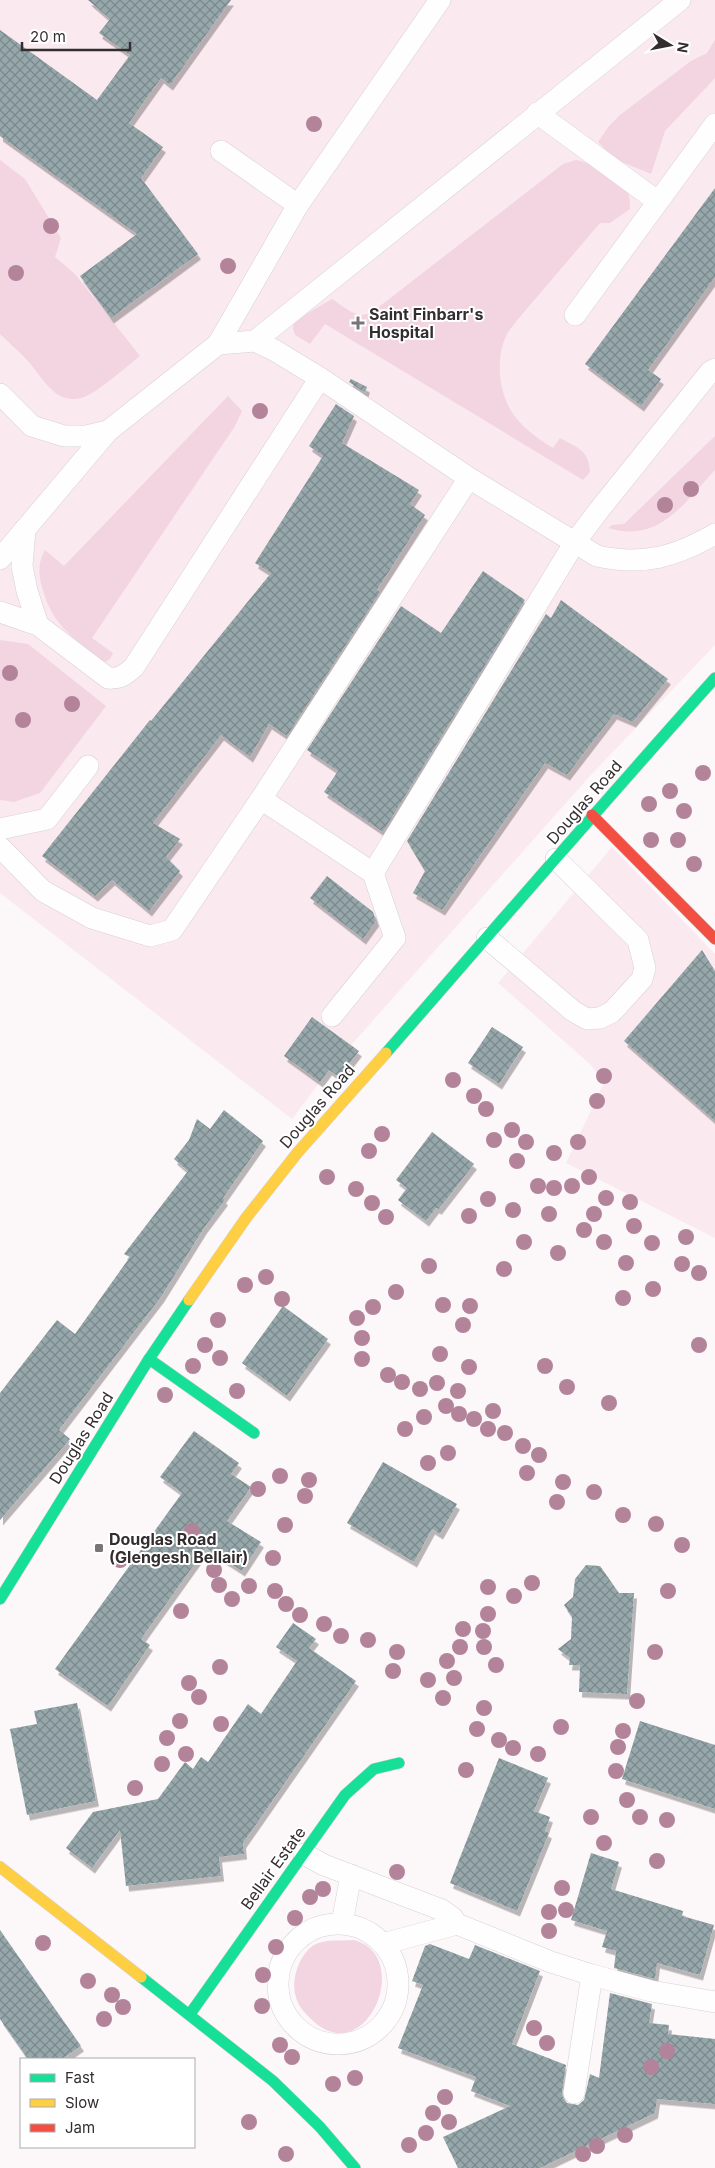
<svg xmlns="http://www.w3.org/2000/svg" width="715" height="2168" font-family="Inter,sans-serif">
<defs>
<pattern id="building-cross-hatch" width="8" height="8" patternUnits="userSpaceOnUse" patternTransform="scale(1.25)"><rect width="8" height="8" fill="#96a8ab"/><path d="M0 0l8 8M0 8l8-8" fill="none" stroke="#7b898c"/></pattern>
<filter id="shadow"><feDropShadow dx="3" dy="5.5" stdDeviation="0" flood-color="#0004"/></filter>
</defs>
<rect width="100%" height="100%" fill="#fcf7f9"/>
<!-- built -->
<g fill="#faeaf0">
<polygon points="0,0 715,0 715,645 590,776 329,1070 292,1119 0,893"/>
<polygon points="612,847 715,954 715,1238 566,1163 604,1083 590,1064 498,983"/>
</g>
<!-- green -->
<g fill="#f2d5e0">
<polygon points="715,40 715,78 665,131 651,174 615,159 598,142 609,126 620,115 691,61 707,53"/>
<path d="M0 160 25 179 61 238 55 257 75 274 140 356C127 366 98 392 84 397 56 407 43 378 28 361 19 351 9 343 0 334Z"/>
<path d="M576 160C586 161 620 176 625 185 629 192 630 201 630 209L610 223H600L519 318C515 323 510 329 507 334 494 359 499 398 517 419 527 431 540 440 553 448L560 438C578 448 589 450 590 472L583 480 325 324 310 344 295 335 293 329 294 321 332 299C345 307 355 319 371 313L563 164Z"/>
<path d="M228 396 242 411 235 426 92 638 113 653 110 659 105 662 99 659C71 635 52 625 42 587 38 574 38 562 45 550L64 566Z"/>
<path d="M715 436V470C684 503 659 544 608 528L612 525 624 524Z"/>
<polygon points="0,640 28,644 106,706 40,793 14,802 0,800"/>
<path d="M354 1940C415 1956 365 2073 311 2019 305 2013 298 2006 296 1997 290 1980 300 1952 316 1944 326 1939 343 1941 354 1940Z"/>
</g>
<!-- building -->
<g fill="url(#building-cross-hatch)" filter="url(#shadow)">
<polygon points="88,0 231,0 170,85 161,78 129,123 163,147 141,178 198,254 111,318 80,276 137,234 0,136 0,30 97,100 130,55 99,33 110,19"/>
<polygon points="715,188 715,277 648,370 661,379 641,406 585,364"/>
<polygon points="351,379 367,387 365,393 349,382"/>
<polygon points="336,404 354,416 342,443 419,490 410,504 425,515 377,590 380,592 287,736 269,724 250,757 221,735 153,823 180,839 166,857 180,871 149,911 112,880 95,896 42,856 150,720 151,721 271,573 255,563 323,456 309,446"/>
<polygon points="483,571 525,600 383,832 324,792 338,771 307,750 401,606 441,633"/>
<polygon points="561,600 668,679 633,722 614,714 567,775 545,763 442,910 413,893 425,871 407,841 546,614 551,618"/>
<polygon points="327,876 373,912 376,921 363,939 310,898"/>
<polygon points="702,950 715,971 715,1121 624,1041"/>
<polygon points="312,1017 359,1051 339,1077 329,1070 320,1082 284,1056"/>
<polygon points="492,1027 523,1047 499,1084 468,1063"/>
<polygon points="224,1110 263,1141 223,1198 225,1200 204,1228 161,1297 59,1430 70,1439 0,1520 0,1393 57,1320 75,1334 130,1257 124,1254 188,1171 174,1159 189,1140 197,1119 210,1129"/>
<polygon points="432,1132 474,1164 439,1209 436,1208 426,1221 398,1200 407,1188 396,1180"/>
<polygon points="283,1306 328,1339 287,1396 242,1363"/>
<polygon points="194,1431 239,1463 231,1474 251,1487 227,1521 261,1542 242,1571 206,1548 141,1639 150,1645 108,1706 55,1669 182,1493 160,1477"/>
<polygon points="383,1462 457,1504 440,1534 432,1529 414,1562 347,1523"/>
<polygon points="586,1565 600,1566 619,1593 634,1593 627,1694 579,1692 580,1665 569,1665 570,1658 558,1649 571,1639 572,1617 564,1605 573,1597 575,1579"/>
<polygon points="293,1623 316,1639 309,1648 356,1681 243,1843 244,1854 219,1857 221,1876 126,1886 120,1830 92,1868 66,1848 93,1812 158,1799 185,1762 193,1769 201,1757 208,1762 248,1704 261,1714 297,1661 276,1647"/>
<polygon points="77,1703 96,1801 27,1815 10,1729 37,1724 34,1711"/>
<polygon points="640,1721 715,1745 715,1809 622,1779"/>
<polygon points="499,1758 548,1778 534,1811 550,1817 545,1831 549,1833 517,1911 450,1883"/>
<polygon points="591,1853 619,1862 611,1889 683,1911 682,1916 714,1925 700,1975 657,1963 655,1979 614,1968 616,1951 602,1947 607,1931 571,1920"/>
<polygon points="0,1930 81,2046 62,2059 28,2059 0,2019"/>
<polygon points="430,1944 469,1959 475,1945 540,1971 512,2044 566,2065 562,2092 563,2098 567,2103 578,2105 584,2100 590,2074 599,2078 610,1993 652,2004 649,2023 669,2025 668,2034 715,2039 715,2104 657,2099 655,2113 540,2168 458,2168 443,2137 510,2106 471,2091 476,2077 398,2048 423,1985 412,1981 425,1946"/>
</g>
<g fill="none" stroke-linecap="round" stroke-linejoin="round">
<defs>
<g id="lane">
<polyline points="537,113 657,201"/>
<polyline points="221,151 298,205"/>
<polyline points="575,315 715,124"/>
<polyline points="255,341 680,0"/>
<polyline points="218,344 298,205 440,0"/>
<path d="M0 394 32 426 64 436H86L108 431 218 344 255 341 274 350 320 378 469 478 597 556C643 566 675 557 715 534"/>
<polyline points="25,529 22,566 27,591 38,625"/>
<polyline points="0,559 108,431"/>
<path d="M0 612 38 625 108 678C120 679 125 675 134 667L320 378"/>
<polyline points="261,799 373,873 395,938 332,1016"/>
<polyline points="0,829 47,819 88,766"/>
<polyline points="0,847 43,891 92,918 150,936 172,930 261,799 469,478"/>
<polyline points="373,873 575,542 599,510 710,372 715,369"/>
<polyline points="487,938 573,1011 587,1019 600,1018 612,1012 642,979 645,968 638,940 556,859"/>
<polyline points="304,1854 324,1865 442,1910 452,1917 457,1924 551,1962 592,1975 651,1991 715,2002"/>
<polyline points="342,1923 351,1875"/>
<circle cx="338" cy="1984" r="60"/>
<polyline points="383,1944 457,1924"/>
<polyline points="574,2093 592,1975"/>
</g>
<g id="fast">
<path d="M386 1053C495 928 604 802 715 678"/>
<polyline points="149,1359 254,1433"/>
<polyline points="0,1599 149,1359 189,1300"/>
<polyline points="141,1977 273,2081 320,2127 355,2168"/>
<polyline points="190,2014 345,1795 374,1769 399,1763"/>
</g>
<g id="slow">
<polyline points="189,1300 246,1218 298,1152 386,1053"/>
<polyline points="0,1867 141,1977"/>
</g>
<polyline id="jam" points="592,815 715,939"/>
</defs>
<!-- lane casing -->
<use href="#lane" stroke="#d6d1d3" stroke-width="22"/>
<!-- fast casing -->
<use href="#fast" stroke="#d6d1d3" stroke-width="12"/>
<!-- slow casing -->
<use href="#slow" stroke="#d6d1d3" stroke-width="12"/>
<!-- jam casing -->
<use href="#jam" stroke="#d6d1d3" stroke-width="12"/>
<!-- lane -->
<use href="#lane" stroke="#fffefe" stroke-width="21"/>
<!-- fast -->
<use href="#fast" stroke="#16e098" stroke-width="11"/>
<!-- slow -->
<use href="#slow" stroke="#ffcf43" stroke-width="11"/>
<!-- jam -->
<use href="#jam" stroke="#f24e42" stroke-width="11"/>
</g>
<!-- trees -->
<g fill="#b3839a">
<circle cx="314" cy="124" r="8"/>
<circle cx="51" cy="226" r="8"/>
<circle cx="228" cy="266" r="8"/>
<circle cx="16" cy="273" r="8"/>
<circle cx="260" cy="411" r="8"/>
<circle cx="691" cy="489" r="8"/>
<circle cx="665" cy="505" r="8"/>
<circle cx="10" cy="673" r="8"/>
<circle cx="72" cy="704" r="8"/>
<circle cx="23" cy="720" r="8"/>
<circle cx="703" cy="773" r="8"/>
<circle cx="670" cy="791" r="8"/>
<circle cx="649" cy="804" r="8"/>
<circle cx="684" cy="811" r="8"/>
<circle cx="651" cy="840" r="8"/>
<circle cx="678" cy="840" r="8"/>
<circle cx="694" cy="864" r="8"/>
<circle cx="604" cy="1076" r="8"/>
<circle cx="453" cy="1080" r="8"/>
<circle cx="474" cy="1096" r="8"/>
<circle cx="597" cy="1101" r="8"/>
<circle cx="486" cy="1109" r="8"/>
<circle cx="512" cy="1130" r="8"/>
<circle cx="382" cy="1134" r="8"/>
<circle cx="494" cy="1140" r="8"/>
<circle cx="526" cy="1142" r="8"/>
<circle cx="578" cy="1142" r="8"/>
<circle cx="369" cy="1151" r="8"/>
<circle cx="554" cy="1153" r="8"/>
<circle cx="517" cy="1161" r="8"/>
<circle cx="327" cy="1177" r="8"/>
<circle cx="589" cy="1177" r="8"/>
<circle cx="538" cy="1186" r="8"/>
<circle cx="572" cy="1186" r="8"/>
<circle cx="554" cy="1188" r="8"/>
<circle cx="356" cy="1189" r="8"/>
<circle cx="606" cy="1198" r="8"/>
<circle cx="488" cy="1199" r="8"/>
<circle cx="630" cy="1202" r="8"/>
<circle cx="372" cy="1203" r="8"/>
<circle cx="513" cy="1210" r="8"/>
<circle cx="549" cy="1214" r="8"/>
<circle cx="594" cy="1214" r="8"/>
<circle cx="469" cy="1216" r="8"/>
<circle cx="386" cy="1217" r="8"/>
<circle cx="634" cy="1226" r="8"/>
<circle cx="584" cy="1230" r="8"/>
<circle cx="686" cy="1237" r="8"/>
<circle cx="524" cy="1242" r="8"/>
<circle cx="604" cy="1242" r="8"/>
<circle cx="652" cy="1243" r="8"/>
<circle cx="558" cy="1253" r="8"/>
<circle cx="626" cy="1263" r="8"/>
<circle cx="682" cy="1264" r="8"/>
<circle cx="429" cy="1266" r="8"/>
<circle cx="504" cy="1269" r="8"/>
<circle cx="699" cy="1273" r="8"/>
<circle cx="266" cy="1277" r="8"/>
<circle cx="245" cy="1285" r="8"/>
<circle cx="653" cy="1289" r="8"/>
<circle cx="396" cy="1292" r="8"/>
<circle cx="623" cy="1298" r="8"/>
<circle cx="282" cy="1299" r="8"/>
<circle cx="443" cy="1305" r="8"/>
<circle cx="470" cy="1306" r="8"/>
<circle cx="373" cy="1307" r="8"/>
<circle cx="357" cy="1318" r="8"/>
<circle cx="218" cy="1320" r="8"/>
<circle cx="463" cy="1325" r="8"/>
<circle cx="362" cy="1338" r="8"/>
<circle cx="205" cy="1345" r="8"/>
<circle cx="699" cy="1345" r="8"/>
<circle cx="440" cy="1354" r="8"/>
<circle cx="220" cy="1358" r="8"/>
<circle cx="362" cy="1359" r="8"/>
<circle cx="193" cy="1366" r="8"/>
<circle cx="545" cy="1366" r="8"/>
<circle cx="469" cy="1367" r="8"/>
<circle cx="388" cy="1375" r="8"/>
<circle cx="402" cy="1382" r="8"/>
<circle cx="437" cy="1383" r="8"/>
<circle cx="567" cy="1387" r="8"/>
<circle cx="420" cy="1389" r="8"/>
<circle cx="237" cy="1391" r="8"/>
<circle cx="458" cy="1391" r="8"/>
<circle cx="165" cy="1395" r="8"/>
<circle cx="609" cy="1403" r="8"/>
<circle cx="446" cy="1406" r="8"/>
<circle cx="493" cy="1411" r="8"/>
<circle cx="459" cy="1414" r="8"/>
<circle cx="424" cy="1417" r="8"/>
<circle cx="474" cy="1419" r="8"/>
<circle cx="405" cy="1429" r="8"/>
<circle cx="488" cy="1429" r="8"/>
<circle cx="505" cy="1433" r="8"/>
<circle cx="523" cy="1446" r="8"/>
<circle cx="448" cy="1453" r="8"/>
<circle cx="539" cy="1455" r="8"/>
<circle cx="428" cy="1463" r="8"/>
<circle cx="527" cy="1473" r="8"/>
<circle cx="280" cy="1476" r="8"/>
<circle cx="309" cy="1480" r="8"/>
<circle cx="563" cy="1482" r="8"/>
<circle cx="258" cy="1489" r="8"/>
<circle cx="594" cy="1492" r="8"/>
<circle cx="305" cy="1496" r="8"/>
<circle cx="557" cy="1502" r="8"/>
<circle cx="623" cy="1515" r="8"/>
<circle cx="656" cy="1524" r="8"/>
<circle cx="285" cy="1525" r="8"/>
<circle cx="192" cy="1531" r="8"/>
<circle cx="682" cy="1545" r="8"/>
<circle cx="273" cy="1558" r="8"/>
<circle cx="120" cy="1560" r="8"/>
<circle cx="214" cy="1570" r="8"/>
<circle cx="532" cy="1583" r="8"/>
<circle cx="219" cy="1585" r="8"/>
<circle cx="249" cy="1586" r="8"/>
<circle cx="488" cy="1587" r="8"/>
<circle cx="275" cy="1591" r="8"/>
<circle cx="668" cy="1591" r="8"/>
<circle cx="514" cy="1596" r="8"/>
<circle cx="232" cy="1599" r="8"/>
<circle cx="286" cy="1604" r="8"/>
<circle cx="181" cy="1611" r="8"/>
<circle cx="488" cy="1614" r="8"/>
<circle cx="300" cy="1615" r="8"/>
<circle cx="324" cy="1624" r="8"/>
<circle cx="463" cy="1629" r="8"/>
<circle cx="483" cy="1631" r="8"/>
<circle cx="341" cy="1636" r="8"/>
<circle cx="368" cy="1640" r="8"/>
<circle cx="460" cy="1647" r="8"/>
<circle cx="484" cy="1647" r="8"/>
<circle cx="397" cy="1652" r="8"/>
<circle cx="655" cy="1652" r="8"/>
<circle cx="447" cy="1661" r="8"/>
<circle cx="496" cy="1665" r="8"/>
<circle cx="220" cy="1667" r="8"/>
<circle cx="393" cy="1671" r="8"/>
<circle cx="454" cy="1678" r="8"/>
<circle cx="428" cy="1680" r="8"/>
<circle cx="189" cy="1683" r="8"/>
<circle cx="199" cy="1697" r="8"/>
<circle cx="443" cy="1698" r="8"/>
<circle cx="637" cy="1701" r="8"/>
<circle cx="484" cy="1708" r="8"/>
<circle cx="180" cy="1721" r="8"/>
<circle cx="221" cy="1724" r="8"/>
<circle cx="561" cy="1727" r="8"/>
<circle cx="477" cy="1729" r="8"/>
<circle cx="623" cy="1731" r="8"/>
<circle cx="167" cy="1738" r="8"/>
<circle cx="499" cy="1740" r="8"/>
<circle cx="618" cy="1747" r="8"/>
<circle cx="513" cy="1748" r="8"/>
<circle cx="186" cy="1754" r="8"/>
<circle cx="538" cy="1754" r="8"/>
<circle cx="162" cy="1764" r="8"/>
<circle cx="466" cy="1770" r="8"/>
<circle cx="616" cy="1771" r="8"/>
<circle cx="135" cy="1788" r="8"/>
<circle cx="627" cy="1800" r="8"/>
<circle cx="591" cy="1817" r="8"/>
<circle cx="640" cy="1817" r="8"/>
<circle cx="667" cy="1820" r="8"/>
<circle cx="604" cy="1843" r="8"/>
<circle cx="657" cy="1861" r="8"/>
<circle cx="397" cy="1872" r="8"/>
<circle cx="562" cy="1888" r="8"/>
<circle cx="323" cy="1889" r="8"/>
<circle cx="310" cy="1897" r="8"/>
<circle cx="566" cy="1910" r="8"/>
<circle cx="549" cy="1912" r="8"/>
<circle cx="295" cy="1918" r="8"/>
<circle cx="549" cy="1931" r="8"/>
<circle cx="43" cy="1943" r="8"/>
<circle cx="276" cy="1947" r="8"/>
<circle cx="263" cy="1975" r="8"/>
<circle cx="88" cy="1981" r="8"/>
<circle cx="112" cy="1995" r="8"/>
<circle cx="262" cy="2006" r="8"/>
<circle cx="123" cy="2007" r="8"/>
<circle cx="104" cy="2019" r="8"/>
<circle cx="534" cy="2028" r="8"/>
<circle cx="547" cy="2043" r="8"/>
<circle cx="280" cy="2045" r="8"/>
<circle cx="667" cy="2051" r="8"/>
<circle cx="292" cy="2057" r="8"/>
<circle cx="651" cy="2067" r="8"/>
<circle cx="355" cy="2078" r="8"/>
<circle cx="333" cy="2084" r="8"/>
<circle cx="445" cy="2097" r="8"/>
<circle cx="433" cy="2113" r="8"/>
<circle cx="249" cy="2122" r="8"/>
<circle cx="449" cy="2122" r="8"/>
<circle cx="426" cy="2133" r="8"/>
<circle cx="625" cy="2135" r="8"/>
<circle cx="409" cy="2145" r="8"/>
<circle cx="597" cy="2146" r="8"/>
<circle cx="286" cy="2154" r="8"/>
<circle cx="583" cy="2154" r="8"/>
</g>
<!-- markers -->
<g fill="#797476" stroke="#fff" stroke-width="2">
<path d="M355.5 315.5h5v5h5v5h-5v5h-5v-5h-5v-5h5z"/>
<rect x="94" y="1543" width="10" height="10" rx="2.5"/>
</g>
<g text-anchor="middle" stroke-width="4" stroke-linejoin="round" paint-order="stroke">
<!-- poi labels -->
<g font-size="16" font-weight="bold" fill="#332d2f" stroke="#fff" text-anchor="start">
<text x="369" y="320">Saint Finbarr's<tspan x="369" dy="18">Hospital</tspan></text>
<text x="109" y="1545">Douglas Road<tspan x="109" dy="18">(Glengesh Bellair)</tspan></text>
</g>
<!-- street labels -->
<g font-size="16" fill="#332d2f" stroke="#fff">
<text transform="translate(584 802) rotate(-49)" y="6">Douglas Road</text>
<text transform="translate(317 1106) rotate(-49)" y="6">Douglas Road</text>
<text transform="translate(81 1438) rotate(-58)" y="6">Douglas Road</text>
<text transform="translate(273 1868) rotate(-54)" y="6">Bellair Estate</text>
</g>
</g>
<!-- legend -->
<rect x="20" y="2058" width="175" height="90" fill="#ffffff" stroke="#adabac"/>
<rect x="30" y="2074" width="25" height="8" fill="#16e098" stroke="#adabac"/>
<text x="65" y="2083" font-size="15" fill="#332d2f">Fast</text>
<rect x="30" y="2099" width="25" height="8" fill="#ffcf43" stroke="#adabac"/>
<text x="65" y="2108" font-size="15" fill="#332d2f">Slow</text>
<rect x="30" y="2124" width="25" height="8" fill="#f24e42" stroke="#adabac"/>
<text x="65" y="2133" font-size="15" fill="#332d2f">Jam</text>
<!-- north arrow -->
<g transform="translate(670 45) rotate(100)" stroke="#ffffff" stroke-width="4" paint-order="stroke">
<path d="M0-4L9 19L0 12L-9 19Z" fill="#332d2f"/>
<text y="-8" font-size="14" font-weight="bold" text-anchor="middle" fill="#332d2f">N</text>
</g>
<!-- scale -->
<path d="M22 42v8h108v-8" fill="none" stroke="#332d2f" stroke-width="2.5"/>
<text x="30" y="42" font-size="15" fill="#332d2f" stroke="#ffffff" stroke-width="4" paint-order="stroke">20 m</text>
</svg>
